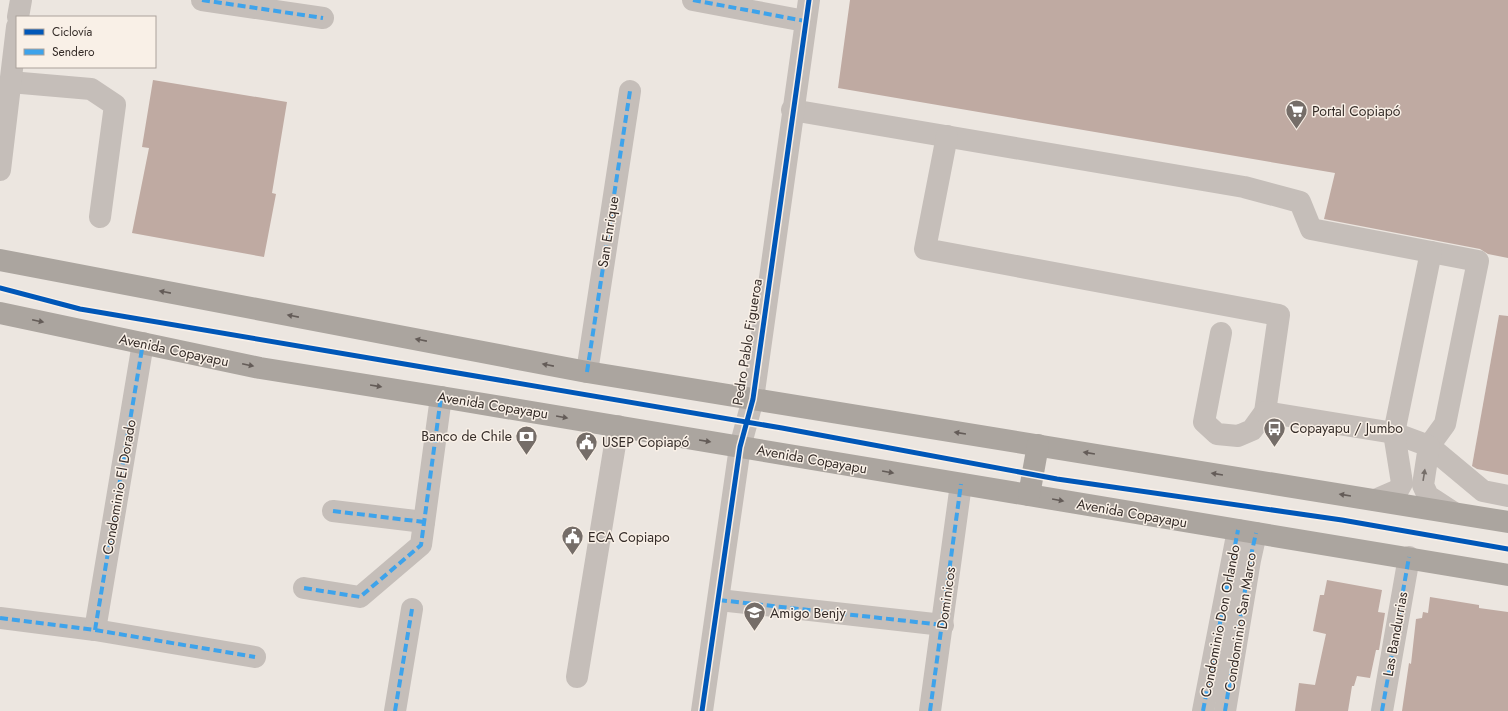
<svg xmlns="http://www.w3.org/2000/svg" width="1508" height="711" font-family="Jost,sans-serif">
<rect width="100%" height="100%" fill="#ece6e0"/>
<!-- building -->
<g fill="#bfaaa2">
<polygon points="850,0 1508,0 1508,258 1488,254 1480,249 1324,219 1335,173 838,88"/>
<polygon points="153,80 287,102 272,193 276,194 264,257 132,233 149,148 142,147"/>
<polygon points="1499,315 1508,316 1508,475 1477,469 1472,466"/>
<polygon points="1327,580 1382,590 1378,612 1385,613 1379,650 1376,650 1370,678 1357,676 1354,686 1352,686 1348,711 1295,711 1299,683 1315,685 1326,634 1313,631 1320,595 1324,595"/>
<polygon points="1430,597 1479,605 1479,608 1508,612 1508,711 1402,711 1409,663 1411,664 1416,619 1422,618 1423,612 1428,613"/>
</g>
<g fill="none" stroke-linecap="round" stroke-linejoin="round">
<!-- minor -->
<g stroke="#c5beb9" stroke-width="22">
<polyline points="202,0 323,18"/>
<polyline points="693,0 805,21"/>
<polyline points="18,17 21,0"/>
<polyline points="10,82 91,89 115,105 100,217"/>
<polyline points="792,110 1244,187 1300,202 1311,229 1478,261 1445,424 1429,446 1483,491 1508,496"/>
<polyline points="947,136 925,249 1279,315 1265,412 1252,430 1238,436 1217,434 1204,422 1221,333"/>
<polyline points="0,170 17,27"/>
<polyline points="587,372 630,91"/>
<polyline points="1265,412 1394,433 1429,446 1423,485 1428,496 1454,513"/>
<polyline points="1375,500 1398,490 1402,483 1394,433 1431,252"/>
<polyline points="333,511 424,522"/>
<polyline points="304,588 360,597 421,545 441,397"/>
<polyline points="719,600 943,625"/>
<polyline points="0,618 95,630 255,657"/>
<polyline points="95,630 143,343"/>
<polyline points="577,677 618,426"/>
<polyline points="395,711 412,609"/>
<polyline points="702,711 740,447 753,399 809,0"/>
<polyline points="930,711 961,484"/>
<polyline points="1203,711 1238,530"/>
<polyline points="1225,711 1250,560 1256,533"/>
<polyline points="1382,711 1409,557"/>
</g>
<!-- highway -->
<g stroke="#aba59f" stroke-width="22">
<polyline points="0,260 587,372 1508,522"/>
<polyline points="0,313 260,368 441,397 1508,575"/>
<polyline points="1029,495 1038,445"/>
</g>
<!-- quiet -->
<g stroke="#3ea3eb" stroke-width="4" stroke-dasharray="8 4" stroke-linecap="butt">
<polyline points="202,0 323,18"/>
<polyline points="693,0 805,21"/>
<polyline points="587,372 630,91"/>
<polyline points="333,511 424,522"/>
<polyline points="304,588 360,597 421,545 441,397"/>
<polyline points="719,600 943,625"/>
<polyline points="0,618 95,630 255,657"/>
<polyline points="95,630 143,343"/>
<polyline points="395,711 412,609"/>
<polyline points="930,711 961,484"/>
<polyline points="1203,711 1238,530"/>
<polyline points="1225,711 1250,560 1256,533"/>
<polyline points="1382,711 1409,557"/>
</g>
<defs>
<g id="cycleway">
<polyline points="0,288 80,309 782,428 1057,479 1342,520 1508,549"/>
<polyline points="702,711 740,447 753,399 809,0"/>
</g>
</defs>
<!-- cycleway casing -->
<use href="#cycleway" stroke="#f9f0e7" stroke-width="8"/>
<!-- cycleway -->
<use href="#cycleway" stroke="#0057b8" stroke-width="5"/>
</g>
<!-- one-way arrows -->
<defs><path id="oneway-solid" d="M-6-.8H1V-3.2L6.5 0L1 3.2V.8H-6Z"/></defs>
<g fill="#645c58">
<use href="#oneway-solid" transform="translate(165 292) rotate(-169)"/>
<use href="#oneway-solid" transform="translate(293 316) rotate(-169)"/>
<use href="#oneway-solid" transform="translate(38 321) rotate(12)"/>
<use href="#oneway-solid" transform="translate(421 340) rotate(-169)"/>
<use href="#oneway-solid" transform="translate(248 365) rotate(12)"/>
<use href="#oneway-solid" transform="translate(548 365) rotate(-169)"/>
<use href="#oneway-solid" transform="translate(376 386) rotate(9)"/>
<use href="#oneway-solid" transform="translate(562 417) rotate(10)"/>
<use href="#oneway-solid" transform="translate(960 433) rotate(-171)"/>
<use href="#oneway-solid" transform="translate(705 441) rotate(9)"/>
<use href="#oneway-solid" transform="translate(1089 453) rotate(-171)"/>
<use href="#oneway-solid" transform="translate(888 472) rotate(10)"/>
<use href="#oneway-solid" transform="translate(1217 474) rotate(-171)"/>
<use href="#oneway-solid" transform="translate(1345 495) rotate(-171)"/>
<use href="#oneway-solid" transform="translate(1058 500) rotate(10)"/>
</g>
<use fill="#766e69" href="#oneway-solid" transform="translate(1424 475) rotate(-81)"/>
<!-- icons -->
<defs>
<symbol id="supermarket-pin" viewBox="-11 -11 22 30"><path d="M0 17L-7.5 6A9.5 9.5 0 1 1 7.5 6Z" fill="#756d68" stroke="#f9f0e7"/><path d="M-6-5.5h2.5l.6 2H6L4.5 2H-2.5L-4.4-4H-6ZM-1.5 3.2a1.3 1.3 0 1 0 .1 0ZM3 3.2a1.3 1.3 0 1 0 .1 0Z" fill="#fff"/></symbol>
<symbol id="bus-pin" viewBox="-11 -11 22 30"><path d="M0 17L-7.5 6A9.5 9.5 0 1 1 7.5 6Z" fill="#756d68" stroke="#f9f0e7"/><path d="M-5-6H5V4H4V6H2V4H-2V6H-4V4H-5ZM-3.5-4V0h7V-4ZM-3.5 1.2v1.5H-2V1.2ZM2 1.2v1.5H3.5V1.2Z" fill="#fff"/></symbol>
<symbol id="bank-pin" viewBox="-11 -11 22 30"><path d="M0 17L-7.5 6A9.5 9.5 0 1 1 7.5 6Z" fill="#756d68" stroke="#f9f0e7"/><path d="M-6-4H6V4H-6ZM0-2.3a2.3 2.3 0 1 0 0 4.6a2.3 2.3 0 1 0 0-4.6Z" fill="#fff"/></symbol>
<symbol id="civic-pin" viewBox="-11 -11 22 30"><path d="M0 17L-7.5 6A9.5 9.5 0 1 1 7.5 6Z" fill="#756d68" stroke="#f9f0e7"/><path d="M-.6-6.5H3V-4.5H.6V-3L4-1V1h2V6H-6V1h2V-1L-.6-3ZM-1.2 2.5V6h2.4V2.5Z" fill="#fff"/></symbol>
<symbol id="school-pin" viewBox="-11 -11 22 30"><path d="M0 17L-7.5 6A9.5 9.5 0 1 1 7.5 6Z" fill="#756d68" stroke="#f9f0e7"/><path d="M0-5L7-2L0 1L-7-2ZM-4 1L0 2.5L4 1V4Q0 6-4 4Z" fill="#fff"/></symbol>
</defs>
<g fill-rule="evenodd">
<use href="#supermarket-pin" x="1284" y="98" width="25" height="34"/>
<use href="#bus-pin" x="1262" y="416" width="25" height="34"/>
<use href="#bank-pin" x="514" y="424" width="25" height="34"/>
<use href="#civic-pin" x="574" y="430" width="25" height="34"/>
<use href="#civic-pin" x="560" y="524" width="25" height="34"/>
<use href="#school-pin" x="742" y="600" width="25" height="34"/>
</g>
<g text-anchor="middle" stroke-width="3" stroke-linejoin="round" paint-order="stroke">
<!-- poi labels -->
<g font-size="14" fill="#352c28" stroke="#f9f0e7" text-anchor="start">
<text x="1312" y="116">Portal Copiapó</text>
<text x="1290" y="433">Copayapu / Jumbo</text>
<text x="512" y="441" text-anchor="end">Banco de Chile</text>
<text x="602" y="447">USEP Copiapó</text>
<text x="588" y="542">ECA Copiapo</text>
<text x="770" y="618">Amigo Benjy</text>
</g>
<!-- street labels -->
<g font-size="14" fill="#352c28" stroke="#f9f0e7">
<text transform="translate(608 232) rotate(-81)" y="5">San Enrique</text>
<text transform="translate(747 342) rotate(-81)" y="5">Pedro Pablo Figueroa</text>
<text transform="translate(174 350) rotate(12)" y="5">Avenida Copayapu</text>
<text transform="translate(493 405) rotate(9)" y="5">Avenida Copayapu</text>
<text transform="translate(812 459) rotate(10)" y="5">Avenida Copayapu</text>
<text transform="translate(119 487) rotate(-80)" y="5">Condominio El Dorado</text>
<text transform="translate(1132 513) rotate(10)" y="5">Avenida Copayapu</text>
<text transform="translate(946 598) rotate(-82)" y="5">Dominicos</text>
<text transform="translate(1220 621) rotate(-79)" y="5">Condominio Don Orlando</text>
<text transform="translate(1240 622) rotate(-81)" y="5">Condominio San Marco</text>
<text transform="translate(1395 634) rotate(-80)" y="5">Las Bandurrias</text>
</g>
</g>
<!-- legend -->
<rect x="16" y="16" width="140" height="52" fill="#f9f0e7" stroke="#aba29b"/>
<rect x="24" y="29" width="20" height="6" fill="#0057b8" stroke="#aba29b"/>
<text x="52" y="36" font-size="12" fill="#352c28">Ciclovía</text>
<rect x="24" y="49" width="20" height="6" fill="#3ea3eb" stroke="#aba29b"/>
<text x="52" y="56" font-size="12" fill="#352c28">Sendero</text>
</svg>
